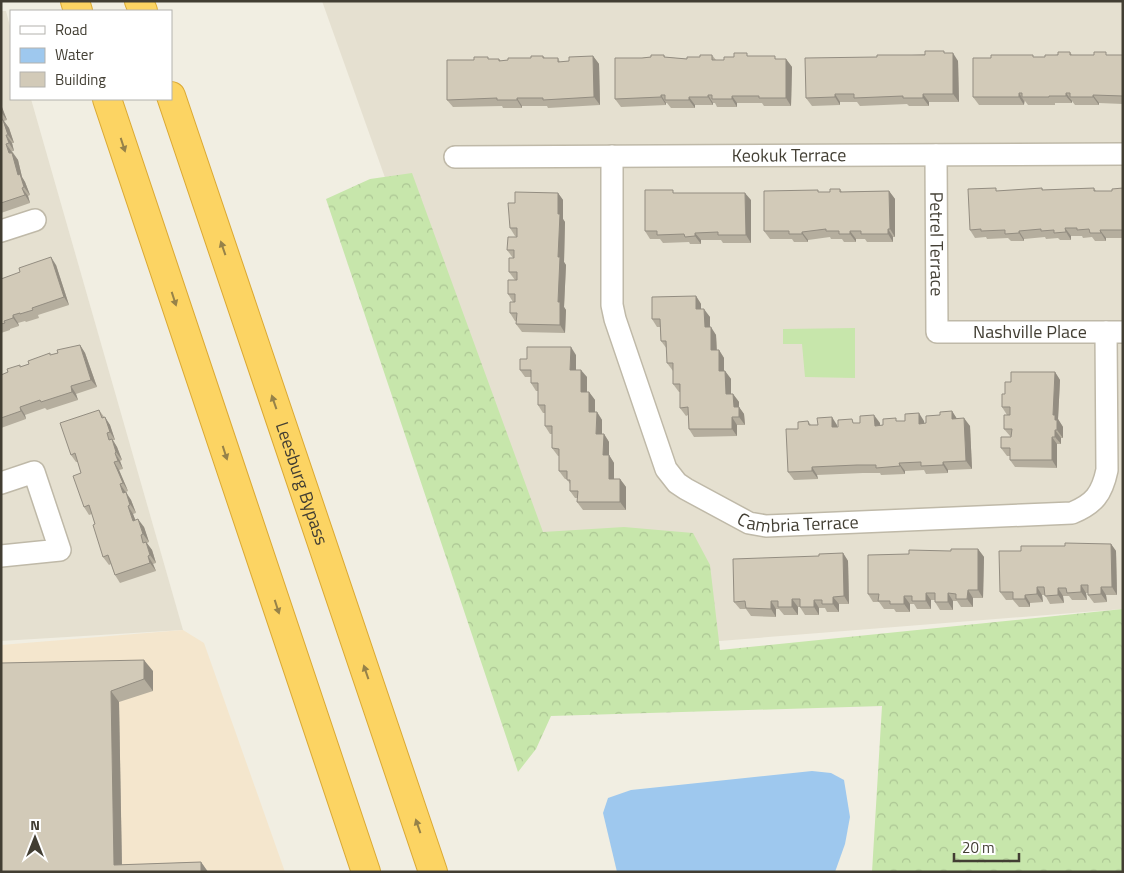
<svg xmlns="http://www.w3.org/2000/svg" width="1124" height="873" font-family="'Titillium Web',sans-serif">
<defs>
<pattern id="forest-crowns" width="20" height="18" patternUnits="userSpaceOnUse" patternTransform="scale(1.25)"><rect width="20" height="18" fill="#c7e6ab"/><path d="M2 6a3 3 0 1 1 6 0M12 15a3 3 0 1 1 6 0" fill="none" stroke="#acc694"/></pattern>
</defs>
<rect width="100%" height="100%" fill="#f1eee2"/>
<!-- residential -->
<g fill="#e5e0d0">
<polygon points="322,1 1123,1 1123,609 555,654"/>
<polygon points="1,11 6,11 11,30 11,99 31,99 183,630 1,641"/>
</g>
<!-- commercial -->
<polygon fill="#f4e6cd" points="183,630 204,643 285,872 1,872 1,645"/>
<!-- forest -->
<polygon fill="url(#forest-crowns)" points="412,173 543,532 624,527 693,533 710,565 720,650 1123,609 1123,872 872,872 882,706 551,716 536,749 518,772 326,199 370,179"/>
<!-- park -->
<polygon fill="#c7e6ab" points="855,328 855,378 805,377 802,344 783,344 783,329"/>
<!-- water -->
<polygon fill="#9ec8ee" points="812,771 831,773 844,780 850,817 845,844 835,872 617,872 603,813 608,798 631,790"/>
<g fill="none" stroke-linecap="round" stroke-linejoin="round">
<defs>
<g id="street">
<path id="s1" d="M936 155 937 332H1123"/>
<path id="s2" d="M612 156V305L615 319 666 469 677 483 686 489 749 523 766 526 1072 513C1094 504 1102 494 1107 470L1106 332"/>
<path id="s3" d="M455 157 1123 154"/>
<polyline points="1,231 35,220"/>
<polyline points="1,483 34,472 60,550 1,556"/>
</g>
<g id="highway">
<polyline points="75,1 78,11"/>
<polyline points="139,1 143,11"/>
<path id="s4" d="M171 96 433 872"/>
<polyline points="107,99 366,872"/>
</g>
</defs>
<!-- street casing -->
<use href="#street" stroke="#bfb9a8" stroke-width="24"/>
<!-- highway casing -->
<use href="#highway" stroke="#dba933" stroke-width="30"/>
<!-- street -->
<use href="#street" stroke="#fff" stroke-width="21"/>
<!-- highway -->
<use href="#highway" stroke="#fcd463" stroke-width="28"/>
</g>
<!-- wall -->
<g fill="#b5ae9e">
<polygon points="1070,52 1072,55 1123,55 1123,104 1099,103 1099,105 1075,105 1072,101 1072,103 1055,103 1055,105 1028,105 1025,101 1024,105 979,105 973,97 1035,57 1045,57"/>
<polygon points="946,53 958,61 959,102 929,102 929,106 909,106 907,104 860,106 857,102 840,102 840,105 812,106 806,98 877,57"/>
<polygon points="664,55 665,57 687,59 712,55 716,60 724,60 749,56 777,59 786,59 792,67 791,106 764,106 762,103 737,103 737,107 717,107 715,103 713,103 713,105 695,105 695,108 671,108 667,103 666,103 666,105 621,107 615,99 642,58"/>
<polygon points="543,56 545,58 558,58 560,62 569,61 593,56 599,64 600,105 548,108 547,106 522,106 522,108 503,108 502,106 453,107 447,100 490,59 499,59 501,61 531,58"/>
<polygon points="1,106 7,120 4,121 9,128 14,143 12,143 14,151 12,151 18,160 22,177 25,182 30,195 28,196 30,203 1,213"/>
<polygon points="1042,188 1043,190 1094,188 1096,191 1112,191 1123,188 1123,238 1106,238 1106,241 1095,241 1092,237 1083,238 1082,236 1071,236 1071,240 1060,240 1058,238 1046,239 1045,237 1024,239 1024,241 1011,241 1008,238 987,239 986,237 975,238 970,230 998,191"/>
<polygon points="840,189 842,192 889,191 895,199 895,237 893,237 893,242 867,242 865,239 856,239 856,242 844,242 842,239 831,239 830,237 808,240 808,242 794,242 792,239 770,239 764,231 819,192 830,192"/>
<polygon points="558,193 563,200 563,219 565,222 564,262 566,265 564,307 566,310 565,333 522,332 516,324 516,321 515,321 510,313 515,302 513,302 508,294 517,280 515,280 509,272 513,258 507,250 517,237 515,236 510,228 515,203"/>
<polygon points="675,193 751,200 751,243 723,243 721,240 701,240 701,244 690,244 689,242 663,243 660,239 650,239 645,231"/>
<polygon points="56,265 69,305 38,315 39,318 26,322 25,321 18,323 19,326 10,329 10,330 1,333 1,279"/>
<polygon points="696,296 701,304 701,309 710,317 710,327 716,335 717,350 719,350 724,358 724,371 725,371 731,379 731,394 733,394 739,402 739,407 744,414 745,425 737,425 737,436 694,437 689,429 688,415 686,416 680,408 680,392 679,392 673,384 673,371 667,363 667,349 661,341 660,327 657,327 652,319"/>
<polygon points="80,345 85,353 97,387 76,394 78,400 47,410 45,408 25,415 26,419 1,428 1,375 51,355"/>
<polygon points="576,355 576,370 587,377 587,392 589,392 595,400 595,412 597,412 602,420 602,434 604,434 609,442 609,455 614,463 614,479 620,479 626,487 626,510 583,510 577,502 578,498 575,498 570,491 570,484 567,479 565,479 559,471 559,456 558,456 552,448 552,434 550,434 545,426 545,413 543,413 538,405 538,391 536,391 531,383 531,377 525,377 520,370 527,359"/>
<polygon points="1055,372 1060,380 1058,419 1063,427 1063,438 1061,438 1061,444 1057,444 1057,468 1015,467 1010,460 1010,456 1007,456 1001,448 1011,437 1010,436 1004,429 1007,415 1002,407 1005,394 1011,382"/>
<polygon points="99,410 110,425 115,440 113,440 117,447 122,460 120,461 123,469 119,470 128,491 126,492 131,500 136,513 133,514 135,520 144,527 149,542 147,543 152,550 156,563 153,564 156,571 120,583 115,575 111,564 109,565 103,557 95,524 92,514 89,515 84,507 81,473 78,462 76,462 71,455"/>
<polygon points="952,411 957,419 970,426 972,469 948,470 948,473 926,474 924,470 905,471 905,474 881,475 880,473 863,473 817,475 818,479 794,480 788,472 798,429 808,421 811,425 837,425 837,427 855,423 880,423 880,425 883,425 898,421 924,421 924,423 926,423 940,415"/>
<polygon points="1111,544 1116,551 1117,595 1106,595 1107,602 1094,603 1088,595 1088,593 1086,593 1087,600 1072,600 1069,596 1063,596 1064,603 1050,604 1045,595 1042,595 1043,602 1030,603 1030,607 1019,607 1013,600 1006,600 1000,592 1021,551 1065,546"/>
<polygon points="978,549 984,557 983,598 973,598 973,607 961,607 957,601 953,601 953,610 940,610 935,602 935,600 931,600 931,609 917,609 914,604 910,604 910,612 896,612 894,609 884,609 879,602 873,602 868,594 909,554"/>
<polygon points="843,553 848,561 849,604 839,604 839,612 827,612 825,608 819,608 819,615 805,615 800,607 798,607 798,615 784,615 779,609 776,609 776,617 751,616 746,609 740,609 734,602 819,556"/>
<polygon points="1,663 153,671 153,691 119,702 122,865 201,862 208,872 1,872"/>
</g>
<!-- shaded-wall -->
<g fill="#938d81">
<polygon points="953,53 958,61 959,102 953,94"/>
<polygon points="593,56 599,64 600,105 594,97"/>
<polygon points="786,59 792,67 791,106 786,98"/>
<polygon points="1019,93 1024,101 1024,105 1019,97"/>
<polygon points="1066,93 1072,101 1072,103 1066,96"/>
<polygon points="835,94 840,102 840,105 835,97"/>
<polygon points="923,94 929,102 929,106 923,98"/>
<polygon points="661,95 666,103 666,105 661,97"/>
<polygon points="708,95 713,103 713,105 708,97"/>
<polygon points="1093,95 1099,103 1099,105 1093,97"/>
<polygon points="732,96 737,103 737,107 732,99"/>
<polygon points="689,97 695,105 695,108 689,100"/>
<polygon points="517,98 522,106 522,108 517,100"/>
<polygon points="1,106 2,107 7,120 1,112"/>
<polygon points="1,117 9,128 14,143 8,135 1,120"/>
<polygon points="6,135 12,143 14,151 9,143"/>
<polygon points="6,144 18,160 22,177 25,182 30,195 24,187 18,175"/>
<polygon points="22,188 28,196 30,203 25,195"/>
<polygon points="889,191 895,199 895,237 890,229"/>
<polygon points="558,193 563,200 563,219 565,222 564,262 566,265 564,307 566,310 565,333 560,325 558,302"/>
<polygon points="745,193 751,200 751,243 746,235"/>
<polygon points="1065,228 1071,236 1071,240 1066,232"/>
<polygon points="888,229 893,237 893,242 888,234"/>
<polygon points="1100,230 1106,238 1106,241 1101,233"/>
<polygon points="850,231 856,239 856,242 850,234"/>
<polygon points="1019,231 1024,239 1024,241 1019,233"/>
<polygon points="802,232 808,240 808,242 802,234"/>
<polygon points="695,233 701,240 701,244 695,236"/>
<polygon points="51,257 56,265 69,305 64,297"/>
<polygon points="696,296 701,304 701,317 696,309"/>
<polygon points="704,309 710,317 710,335 705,327"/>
<polygon points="13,315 18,323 19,326 13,318"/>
<polygon points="711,327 716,335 717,358 711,350"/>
<polygon points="80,345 85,353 97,387 91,380"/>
<polygon points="571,347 576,355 576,377 570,370"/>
<polygon points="719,350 724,358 724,379 719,371"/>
<polygon points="581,370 587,377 587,400 581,392"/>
<polygon points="725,371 731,379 731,402 726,394"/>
<polygon points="1055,372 1060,380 1058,419 1063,427 1063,438 1057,430 1053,415"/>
<polygon points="71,386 76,394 78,400 72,392"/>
<polygon points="589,392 595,400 595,420 589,412"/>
<polygon points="733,394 739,402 739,407 744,414 745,425 739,417 734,407"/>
<polygon points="20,407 25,415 26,419 21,411"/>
<polygon points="952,411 957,419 952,419"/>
<polygon points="597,412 602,420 602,442 596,434"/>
<polygon points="919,413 924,421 925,431 919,424"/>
<polygon points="874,415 880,423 880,434 875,426"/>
<polygon points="105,417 110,425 115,440 110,432"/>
<polygon points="732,417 737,425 737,436 732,429"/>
<polygon points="832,417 837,425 838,435 832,427"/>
<polygon points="964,418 970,426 972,469 966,461"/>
<polygon points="1055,430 1061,438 1061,444 1055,437"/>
<polygon points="604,434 609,442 609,463 603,455"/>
<polygon points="1052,437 1057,444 1057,468 1052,460"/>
<polygon points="112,439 117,447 122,460 116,452"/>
<polygon points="115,453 120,461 123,469 118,461"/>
<polygon points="609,455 614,463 614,487 609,479"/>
<polygon points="114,462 119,470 128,491 123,483"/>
<polygon points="943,462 948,470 948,473 943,465"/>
<polygon points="899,463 905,471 905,474 900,466"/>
<polygon points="812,467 817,475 818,479 812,471"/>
<polygon points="620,479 626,487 626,510 620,502"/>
<polygon points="120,484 131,500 136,513 123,493"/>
<polygon points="128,506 133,514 139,529 133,521"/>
<polygon points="138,519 144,527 149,542 143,534"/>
<polygon points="146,542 152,550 156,563 150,555"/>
<polygon points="1111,544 1116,551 1117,595 1112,587"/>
<polygon points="978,549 984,557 983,598 978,590"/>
<polygon points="843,553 848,561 849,604 844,596"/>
<polygon points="148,556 153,564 156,571 150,563"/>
<polygon points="1081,585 1086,593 1087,600 1081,592"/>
<polygon points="1037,587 1042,595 1043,602 1037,594"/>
<polygon points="1101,587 1106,595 1107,602 1101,594"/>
<polygon points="1058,588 1063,596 1064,603 1058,595"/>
<polygon points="968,590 973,598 973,607 967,599"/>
<polygon points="926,593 931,600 931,609 926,601"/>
<polygon points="948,593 953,601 953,610 948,602"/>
<polygon points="1025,595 1030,603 1030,607 1025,599"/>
<polygon points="904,596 910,604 910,612 904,604"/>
<polygon points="833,597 839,604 839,612 833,604"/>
<polygon points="792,599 798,607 798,615 792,607"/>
<polygon points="814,600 819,608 819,615 814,607"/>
<polygon points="771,601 776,609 776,617 771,609"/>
<polygon points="144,660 153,671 153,691 144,679"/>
<polygon points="111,691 119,702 122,872 114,865"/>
<polygon points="201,862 208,872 201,872"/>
</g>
<!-- building -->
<g fill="#d2cab8" stroke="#938d81">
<polygon points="925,51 944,51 944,53 953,53 953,94 923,94 923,98 903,98 903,96 854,98 854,94 835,94 835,97 806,98 805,58 877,57 877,55 925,55"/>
<polygon points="1058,52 1070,52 1070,55 1094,55 1094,52 1106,52 1106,55 1123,55 1123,96 1093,95 1093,97 1070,97 1070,93 1066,93 1066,96 1049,96 1049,97 1022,97 1022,93 1019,93 1019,97 973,97 973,58 991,58 991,55 1033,55 1033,57 1045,57 1045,55 1058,55"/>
<polygon points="734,53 747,53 747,56 775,56 775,59 786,59 786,98 759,98 759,96 732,96 732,99 712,99 712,95 708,95 708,97 689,97 689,100 665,100 665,95 661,95 661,97 615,99 615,58 642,58 651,57 651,55 664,55 664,57 687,59 687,57 700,57 700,55 712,55 712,60 724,60 724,57 734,57"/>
<polygon points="531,56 543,56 543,58 558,58 558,62 569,61 569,57 593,56 594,97 543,100 543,98 517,98 517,100 497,100 497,98 447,100 447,60 474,60 474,57 488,57 488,59 499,59 499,61 508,60 508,58 531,58"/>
<polygon points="1,120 3,120 8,135 6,135 9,143 6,144 9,153 12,153 18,175 20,174 24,187 22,188 25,195 1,203"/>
<polygon points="996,188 996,191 1042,188 1042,190 1094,188 1094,191 1112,191 1112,189 1123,188 1123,230 1100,230 1101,233 1090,233 1089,229 1077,230 1077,228 1065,228 1066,232 1054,233 1054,230 1041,231 1041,229 1019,231 1019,233 1005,234 1005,230 981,231 981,229 970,230 968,189"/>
<polygon points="830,189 840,189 840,192 889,191 890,229 888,229 888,234 861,234 861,231 850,231 850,234 839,234 839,231 826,231 826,229 802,232 802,234 789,234 789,231 764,231 764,191 818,190 818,192 830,192"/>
<polygon points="645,190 673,190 673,193 745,193 746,235 718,235 718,232 695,233 695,236 685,237 684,234 657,235 657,231 645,231"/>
<polygon points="515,192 558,193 558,214 560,214 558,257 560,257 558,302 560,302 560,325 516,324 517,313 510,313 510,302 515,302 515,294 508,294 508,280 517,280 517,272 509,272 509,258 514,258 514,250 507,250 508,237 517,237 517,228 510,228 508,203 515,203"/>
<polygon points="51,257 64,297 32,308 33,310 20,314 20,313 13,315 13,318 4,321 5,323 1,324 1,279 20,272 19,268"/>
<polygon points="696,296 696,309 704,309 705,327 711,327 711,350 719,350 719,371 725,371 726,394 733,394 734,407 739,407 739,417 732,417 732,429 689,429 688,407 680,408 680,384 673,384 673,363 667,363 666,341 661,341 660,319 652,319 652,297"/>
<polygon points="80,345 91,380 71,386 72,392 41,402 40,400 20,407 21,411 1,418 1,375 8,372 7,369 20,365 20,367 29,364 28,361 50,353 50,355 58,353 57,350"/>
<polygon points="527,347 571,347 570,370 581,370 581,392 589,392 589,412 597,412 596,434 604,434 603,455 609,455 609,479 620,479 620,502 577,502 578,491 570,491 570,480 567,480 567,471 559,471 559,449 552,448 552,426 545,426 545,405 538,405 538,383 531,383 531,370 520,370 520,359 527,359"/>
<polygon points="1011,372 1055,372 1053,415 1055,415 1055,420 1057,420 1057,430 1055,430 1055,437 1052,437 1052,460 1010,460 1010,448 1001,448 1001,437 1011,437 1012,429 1004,429 1004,415 1010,415 1010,407 1002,407 1002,394 1005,394 1005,382 1011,382"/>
<polygon points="99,410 102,418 105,417 110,432 107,433 109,440 112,439 116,452 115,453 118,461 114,462 123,483 120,484 123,493 126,492 130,505 128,506 133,521 138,519 143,534 141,535 143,543 146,542 150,555 148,556 150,563 115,575 108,555 103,557 93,525 95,524 89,505 84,507 73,476 81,473 75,453 71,455 60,423"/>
<polygon points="952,411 952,419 964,418 966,461 943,462 943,465 921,466 921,462 899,463 900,466 876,468 876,465 857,465 812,467 812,471 788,472 786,429 798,429 798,422 808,421 809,425 818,425 817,418 832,417 832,427 838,427 838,420 852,419 853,423 860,423 860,416 874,415 875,426 883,425 883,419 896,418 896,421 905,421 905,414 919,413 919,424 926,423 926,416 940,415 940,412"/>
<polygon points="1065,543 1111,544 1112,587 1101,587 1101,594 1088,595 1088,585 1081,585 1081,592 1067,593 1066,588 1058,588 1058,595 1045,596 1044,587 1037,587 1037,594 1025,595 1025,599 1013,599 1013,592 1000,592 999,551 1021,551 1021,546 1065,546"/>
<polygon points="951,549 978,549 978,590 968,590 967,599 956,599 956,594 948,593 948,602 935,602 935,593 926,593 926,601 912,601 912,596 904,596 904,604 890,604 890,601 878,601 879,594 868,594 868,555 909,554 909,550 951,551"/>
<polygon points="843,553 844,596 833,597 833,604 822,604 822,600 814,600 814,607 800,607 800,599 792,599 792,607 778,607 778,601 771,601 771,609 746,608 745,601 734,602 733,559 819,556 819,554"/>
<polygon points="144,660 144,679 111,691 114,865 201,862 201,872 1,872 1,663"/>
</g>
<!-- one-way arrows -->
<defs><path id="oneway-solid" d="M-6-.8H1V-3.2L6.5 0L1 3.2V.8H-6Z" transform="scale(1.25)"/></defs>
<g fill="#968249">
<use href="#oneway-solid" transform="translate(123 145) rotate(72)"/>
<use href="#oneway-solid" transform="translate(223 248) rotate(-109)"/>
<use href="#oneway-solid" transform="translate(174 299) rotate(72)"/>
<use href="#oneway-solid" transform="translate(274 402) rotate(-109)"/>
<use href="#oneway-solid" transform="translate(225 453) rotate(72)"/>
<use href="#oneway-solid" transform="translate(277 607) rotate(72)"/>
<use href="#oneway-solid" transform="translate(366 672) rotate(-109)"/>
<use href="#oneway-solid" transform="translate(418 826) rotate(-109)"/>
</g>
<g text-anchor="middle" stroke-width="4" stroke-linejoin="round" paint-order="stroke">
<!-- street labels -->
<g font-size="18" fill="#423e33" stroke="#fff">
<text dy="6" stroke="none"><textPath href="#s3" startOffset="334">Keokuk Terrace</textPath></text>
<text dy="6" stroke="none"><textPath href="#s1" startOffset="89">Petrel Terrace</textPath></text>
<text dy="6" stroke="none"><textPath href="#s1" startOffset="270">Nashville Place</textPath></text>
<text dy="6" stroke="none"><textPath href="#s4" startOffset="409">Leesburg Bypass</textPath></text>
<text dy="6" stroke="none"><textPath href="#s2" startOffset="471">Cambria Terrace</textPath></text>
</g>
</g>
<!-- border -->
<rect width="1124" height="873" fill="none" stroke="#423e33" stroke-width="5"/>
<!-- legend -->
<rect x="10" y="10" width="162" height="90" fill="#ffffff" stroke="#b3b2ad"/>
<rect x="20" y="26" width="25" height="8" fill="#ffffff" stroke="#b3b2ad"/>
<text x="55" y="35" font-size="15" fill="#423e33">Road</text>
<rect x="20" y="48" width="25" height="15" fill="#9ec8ee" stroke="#b3b2ad"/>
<text x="55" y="60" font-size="15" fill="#423e33">Water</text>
<rect x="20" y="72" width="25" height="15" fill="#d2cab8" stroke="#b3b2ad"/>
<text x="55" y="85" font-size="15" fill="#423e33">Building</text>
<!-- north arrow -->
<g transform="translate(35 838)" stroke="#ffffff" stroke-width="4" paint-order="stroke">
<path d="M0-4L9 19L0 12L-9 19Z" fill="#423e33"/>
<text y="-8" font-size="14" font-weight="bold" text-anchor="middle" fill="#423e33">N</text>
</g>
<!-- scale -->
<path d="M954 853v8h65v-8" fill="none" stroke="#423e33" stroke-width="2.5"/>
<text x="962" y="853" font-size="15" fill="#423e33" stroke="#ffffff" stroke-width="4" paint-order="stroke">20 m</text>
</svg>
